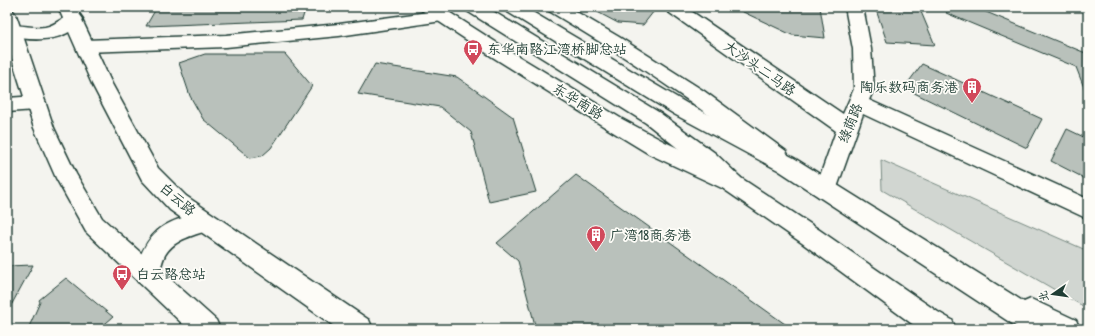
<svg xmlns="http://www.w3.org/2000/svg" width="1095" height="336" font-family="'Patrick Hand','LXGW WenKai TC',sans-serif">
<rect width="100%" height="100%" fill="#f4f4ef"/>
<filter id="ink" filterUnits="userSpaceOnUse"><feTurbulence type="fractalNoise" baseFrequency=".025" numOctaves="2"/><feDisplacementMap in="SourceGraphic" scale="8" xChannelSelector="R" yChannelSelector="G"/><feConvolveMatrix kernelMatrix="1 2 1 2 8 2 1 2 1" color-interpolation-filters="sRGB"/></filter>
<g filter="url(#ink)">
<!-- green -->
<polygon fill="#d1d6d1" stroke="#788a82" points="881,160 1088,251 1088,309 882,190"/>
<!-- building -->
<g fill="#b9c1bb" stroke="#1f3d34">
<polygon points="157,7 306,7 302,20 146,26"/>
<polygon points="588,7 649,7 654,11 643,25 618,23"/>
<polygon points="745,7 784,7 789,9 788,7 820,7 825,38 792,35 741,11"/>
<polygon points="875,7 919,7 935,45 887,42"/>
<polygon points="951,7 974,7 1088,54 1088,98 1076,67 946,13"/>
<polygon points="205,54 285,54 312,86 271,148 262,156 250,158 203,119 190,96 179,63"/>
<polygon points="375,64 457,77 513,117 536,192 489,202 471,132 440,107 358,94"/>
<polygon points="922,64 1042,119 1027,148 904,88"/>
<polygon points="1067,129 1088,139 1088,180 1051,161"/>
<polygon points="576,175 792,329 536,329 518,261 497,243"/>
<polygon points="33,265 7,313 7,266"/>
<polygon points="66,278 113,317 99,329 28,329 40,302 39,300"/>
</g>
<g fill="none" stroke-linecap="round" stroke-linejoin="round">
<defs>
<g id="minor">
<polygon points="664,7 685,7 843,114 854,89 853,49 845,7 863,7 871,49 874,89 869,100 1088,199 1088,219 863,114 834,196 826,199 818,196 815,190 836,131 667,11"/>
<polygon points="443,10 449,12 452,16 449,20 339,36 226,47 85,52 78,50 76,46 78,42 85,40 226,35 339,24"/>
<path d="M74 13 80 15 83 19C68 43 31 42 7 35V27C19 23 32 29 45 27 56 25 64 16 74 13Z"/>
<polygon points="36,96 43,98 46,103 43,108 36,110 7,112 7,98"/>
<path d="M204 212 212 215 216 222 212 229C196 235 175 238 165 255 161 263 160 273 156 282L147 285 138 282 134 274C147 231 161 222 204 212Z"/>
</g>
<g id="major">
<polygon points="58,7 76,7 112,84 158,168 186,196 369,320 373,329 338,329 170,210 142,180 92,84"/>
<polygon points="420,7 441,7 505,48 622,119 665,142 740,177 743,183 740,189 732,192 724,189 649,154 608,129 491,56 423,11"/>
<path d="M546 7H568L619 37 704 91 786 151 789 157 786 163 778 165 770 163C701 105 626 57 549 11Z"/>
<polygon points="7,9 13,11 16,15 54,128 76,174 102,218 216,320 220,329 188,329 86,232 56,178 34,128 7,43"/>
</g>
<g id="highway">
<polygon points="464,7 486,7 660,113 715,153 741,178 818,229 938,312 952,320 956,329 919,329 802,243 725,190 699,165 646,123 467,11"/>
<polygon points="503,7 524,7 688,104 794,158 1024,302 1031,299 1076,320 1080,329 1020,329 778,170 674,114 506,11"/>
</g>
</defs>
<!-- minor casing -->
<use href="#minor" stroke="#1f3d34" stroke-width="3"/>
<!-- major casing -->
<use href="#major" stroke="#1f3d34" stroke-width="3"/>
<!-- highway casing -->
<use href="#highway" stroke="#1f3d34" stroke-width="3"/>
<!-- minor -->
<use href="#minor" fill="#fdfcf7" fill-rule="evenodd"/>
<!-- major -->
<use href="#major" fill="#fdfcf7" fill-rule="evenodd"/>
<!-- highway -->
<use href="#highway" fill="#fdfcf7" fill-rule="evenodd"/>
</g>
</g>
<!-- icons -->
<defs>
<symbol id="bus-pin" viewBox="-11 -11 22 30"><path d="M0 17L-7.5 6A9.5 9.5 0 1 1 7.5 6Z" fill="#d1495b" stroke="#fdfcf7"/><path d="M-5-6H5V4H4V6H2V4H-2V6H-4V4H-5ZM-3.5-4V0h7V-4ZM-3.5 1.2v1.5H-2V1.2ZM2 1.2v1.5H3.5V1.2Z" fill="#fff"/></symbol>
<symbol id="building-pin" viewBox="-11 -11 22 30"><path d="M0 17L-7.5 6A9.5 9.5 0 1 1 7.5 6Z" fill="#d1495b" stroke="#fdfcf7"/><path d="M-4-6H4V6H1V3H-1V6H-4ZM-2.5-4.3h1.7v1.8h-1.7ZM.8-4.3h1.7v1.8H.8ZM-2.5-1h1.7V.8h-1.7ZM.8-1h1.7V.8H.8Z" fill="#fff"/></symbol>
</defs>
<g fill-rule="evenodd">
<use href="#bus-pin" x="462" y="38" width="22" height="30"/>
<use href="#building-pin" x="961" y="76" width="22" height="30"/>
<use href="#building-pin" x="585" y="224" width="22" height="30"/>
<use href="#bus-pin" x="111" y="263" width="22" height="30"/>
</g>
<g text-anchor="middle" stroke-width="3.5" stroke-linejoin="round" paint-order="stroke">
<!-- poi labels -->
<g font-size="14" fill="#1f3d34" stroke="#fdfcf7" text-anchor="start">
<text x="487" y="54">东华南路江湾桥脚总站</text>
<text x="958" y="92" text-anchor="end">陶乐数码商务港</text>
<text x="610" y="240">广湾18商务港</text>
<text x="136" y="279">白云路总站</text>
</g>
<!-- street labels -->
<g font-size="14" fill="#1f3d34" stroke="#fdfcf7">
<text transform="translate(760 68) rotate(35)" y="5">大沙头二马路</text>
<text transform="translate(578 101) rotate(31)" y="5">东华南路</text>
<text transform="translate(850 123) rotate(-68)" y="5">绿荫路</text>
<text transform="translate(178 199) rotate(41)" y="5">白云路</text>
</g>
</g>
<!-- margin -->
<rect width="1095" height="336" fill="none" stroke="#fdfcf7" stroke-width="24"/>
<rect x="12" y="12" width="1071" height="312" fill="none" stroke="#1f3d34" stroke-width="1.5" filter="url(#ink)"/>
<!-- north arrow -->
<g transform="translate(1053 294) rotate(257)" stroke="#fdfcf7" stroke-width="3" paint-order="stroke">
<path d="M0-3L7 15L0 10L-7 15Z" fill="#1f3d34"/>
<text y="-6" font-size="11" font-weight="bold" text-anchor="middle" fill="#1f3d34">北</text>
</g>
</svg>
